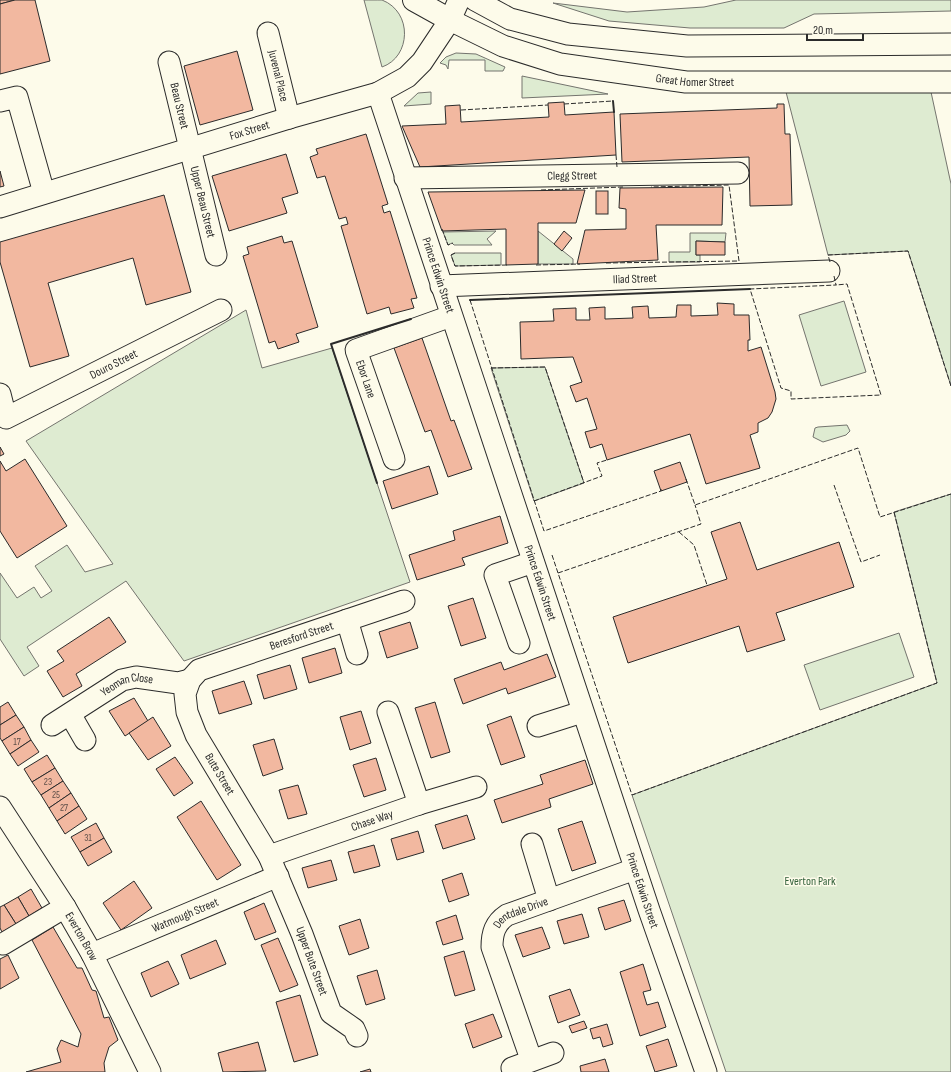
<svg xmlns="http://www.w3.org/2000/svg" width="951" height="1072" font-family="'Sofia Sans Condensed',sans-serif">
<rect width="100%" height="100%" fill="#fdfbea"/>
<!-- green -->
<g fill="#deebd1" stroke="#74746e">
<path d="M364 0C369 0 377 0 382 0 413 12 411 57 382 67Z"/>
<polygon points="736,0 951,0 951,11 814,14 784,28 690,28 609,21 553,3 627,12 704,7"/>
<polygon points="456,53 476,54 505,67 503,71 485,71 485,60 449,60 448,69 446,65 440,63 446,57"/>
<polygon points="522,76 608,94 522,98"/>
<polygon points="431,92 431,104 404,106 418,93"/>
<polygon points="786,92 931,92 951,184 951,386 908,251 828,255"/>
<polygon points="496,231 487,239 492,245 454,245 452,243 448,245 443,232"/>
<polygon points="538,231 573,259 573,264 538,264"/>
<polygon points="690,233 726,233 725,242 696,241 696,255 700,255 700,262 669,262 669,252 690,252"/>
<polygon points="455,253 501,253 501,265 455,266 451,255"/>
<polygon points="844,301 866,372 821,386 799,315"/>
<polygon points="246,310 262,368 332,348 410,582 184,661 126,581 27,647 39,666 24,676 0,639 0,573 17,598 34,587 41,598 52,591 35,566 67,545 85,572 113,564 26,441"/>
<polygon points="545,367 584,483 534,501 491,368"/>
<polygon points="847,425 850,431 846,435 823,442 813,437 815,428 818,427"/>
<polygon points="951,494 951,1072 726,1072 632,795 937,683 894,512"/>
<polygon points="899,633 914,677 820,710 804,665"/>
</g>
<!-- building -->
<g fill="#f2b8a0" stroke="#2b2b2b">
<polygon points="0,0 15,0 0,4"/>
<polygon points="15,0 35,0 50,61 0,74 0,4"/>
<polygon points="237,51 253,110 200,125 184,66"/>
<polygon points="564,102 565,115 614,112 616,155 420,167 402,126 446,124 445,106 460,105 461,122 549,117 548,103"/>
<polygon points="777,104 784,104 785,134 790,134 792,205 750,206 749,157 622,162 620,114 777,108"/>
<polygon points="366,134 388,204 382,206 384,213 390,211 417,298 411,299 414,308 391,314 389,307 367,314 341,226 348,224 346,217 339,219 325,176 317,178 310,157 318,154 316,149"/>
<polygon points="286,154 298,193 282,198 287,213 229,231 212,176"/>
<polygon points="0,171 4,186 0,187"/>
<polygon points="723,187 722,225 656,225 658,260 577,264 585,230 626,229 626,209 619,208 620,188"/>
<polygon points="585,190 576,223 538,223 538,264 506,265 506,229 442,231 428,192"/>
<rect x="596" y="191" width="12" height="23"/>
<polygon points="164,195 191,292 146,305 133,258 48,283 69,356 30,367 0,262 0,242"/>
<polygon points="564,231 572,238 562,251 554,244"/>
<polygon points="282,236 284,243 292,241 318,327 296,334 299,342 278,349 275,341 269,343 243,256 249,254 247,247"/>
<polygon points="696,241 725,242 725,255 696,255"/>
<polygon points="717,303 734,304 734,315 749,315 750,340 748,340 748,351 761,347 775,392 776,399 772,412 768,418 758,423 758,432 750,435 760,468 706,484 690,434 607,460 602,444 590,448 585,432 597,429 587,398 576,402 570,386 582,382 573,357 521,359 520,322 554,321 553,309 576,308 576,320 590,320 589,308 605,307 605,319 633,318 632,307 648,306 649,318 676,317 677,305 691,305 691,316 718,315"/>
<polygon points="422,338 451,421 454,420 472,469 448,477 431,430 425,432 394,348"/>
<polygon points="0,447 4,454 0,456"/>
<polygon points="25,459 67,526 17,558 0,531 0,461 6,471"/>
<polygon points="680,462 687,482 661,491 654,471"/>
<polygon points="429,466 438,494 392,509 383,481"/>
<polygon points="500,516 508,543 462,558 465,565 417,580 409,555 455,540 453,531"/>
<polygon points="740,522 757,570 839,542 854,587 776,613 785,640 747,652 739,626 628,663 613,617 727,579 711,532"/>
<polygon points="473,598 486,638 461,646 448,606"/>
<polygon points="109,617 126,642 76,674 82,686 63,697 47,671 64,661 57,651"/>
<polygon points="410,622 418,648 387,658 379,632"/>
<polygon points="335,648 342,673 309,683 302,658"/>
<polygon points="547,654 556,677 508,694 506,688 463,704 454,679 501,662 504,670"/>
<polygon points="290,665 297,689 264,699 257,675"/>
<polygon points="244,681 252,704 219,714 212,691"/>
<polygon points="134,698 148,721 125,736 109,711"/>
<polygon points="8,702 16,715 0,725 0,707"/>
<polygon points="435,702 450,752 431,758 415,708"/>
<polygon points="361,711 371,743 350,750 340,717"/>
<polygon points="16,715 24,727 2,741 0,738 0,725"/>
<polygon points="511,716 525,757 501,765 487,725"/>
<polygon points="153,717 171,746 148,760 129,733"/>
<polygon points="24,727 31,740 10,754 2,741"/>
<polygon points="274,739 283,769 263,776 253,745"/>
<polygon points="31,740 39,752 18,766 10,754"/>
<polygon points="47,755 55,768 32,782 24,769"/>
<polygon points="175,757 193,783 174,796 156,769"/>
<polygon points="376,758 386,790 364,797 353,765"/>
<polygon points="585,760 593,784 549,799 551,807 502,823 494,800 543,784 540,775"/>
<polygon points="55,768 63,781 41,795 32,782"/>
<polygon points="63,781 71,793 49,808 41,795"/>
<polygon points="298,785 307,814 288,819 279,790"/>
<polygon points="71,793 79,806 57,821 49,808"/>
<polygon points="201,801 241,865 217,880 177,817"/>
<polygon points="79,806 87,819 65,834 57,821"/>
<polygon points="467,815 475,839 443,849 435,825"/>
<polygon points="582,821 596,863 572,871 558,829"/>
<polygon points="96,823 104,838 80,852 71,837"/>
<polygon points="418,831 424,852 397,860 391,839"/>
<polygon points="104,838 112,852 88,866 80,852"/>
<polygon points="374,845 380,866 354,873 348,852"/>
<polygon points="331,860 337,880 308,888 302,868"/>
<polygon points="462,873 469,895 449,902 442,880"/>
<polygon points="134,881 152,908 121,930 103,903"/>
<polygon points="31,889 42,908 29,916 18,897"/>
<polygon points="18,897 29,916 16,924 4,905"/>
<polygon points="624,900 631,921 605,930 598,908"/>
<polygon points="264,903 276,932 255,940 244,912"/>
<polygon points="4,905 16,924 2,932 0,928 0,907"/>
<polygon points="582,914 589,937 564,944 557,921"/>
<polygon points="456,915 463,939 443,945 436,922"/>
<polygon points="360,919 369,948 349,955 339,926"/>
<polygon points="53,927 77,968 82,968 92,990 96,991 104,1018 109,1017 118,1040 109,1047 104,1063 105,1072 26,1072 61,1062 57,1049 61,1040 78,1047 81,1034 32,940"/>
<polygon points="542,927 550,948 523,957 515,935"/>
<polygon points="278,938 298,985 280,992 261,945"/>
<polygon points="216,940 226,964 190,979 181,955"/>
<polygon points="464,951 475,990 455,996 444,957"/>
<polygon points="8,955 19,978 0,989 0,959"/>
<polygon points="168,961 179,984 151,997 141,973"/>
<polygon points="643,964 651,990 643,992 647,1005 658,1002 666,1027 640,1036 620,972"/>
<polygon points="377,970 385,999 366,1005 357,976"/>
<polygon points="570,989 580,1015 558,1023 549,996"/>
<polygon points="300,995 318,1055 294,1062 276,1002"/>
<polygon points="493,1014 502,1037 473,1048 465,1024"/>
<polygon points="584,1021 587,1028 572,1033 569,1026"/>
<polygon points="607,1024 613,1044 603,1047 600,1037 593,1039 590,1029"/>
<polygon points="668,1039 677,1066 655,1072 646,1046"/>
<polygon points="258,1042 266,1071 223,1072 218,1053"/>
<polygon points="605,1059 609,1072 581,1072 580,1066"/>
<polygon points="370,1069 371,1072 360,1072"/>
</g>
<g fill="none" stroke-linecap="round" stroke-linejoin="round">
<defs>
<g id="minor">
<polyline points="475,0 510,19 568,34 687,46 951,44"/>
<path id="s1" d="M450 20 503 46 560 64 686 82H951"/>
<path id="s2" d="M268 33 289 118"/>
<path id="s3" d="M169 62 216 255"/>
<path id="s4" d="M378 93 649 910 706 1072"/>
<polyline points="0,101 17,97 44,193"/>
<path id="s5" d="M405 178 738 173"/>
<path id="s6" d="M0 207 289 118 378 93 407 77 422 62 450 20 459 0"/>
<path id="s7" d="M441 286 829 271"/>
<path id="s8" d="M0 394 6 418 221 310"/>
<polyline points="394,459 356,350 451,316"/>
<polyline points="347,620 357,654"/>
<polyline points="519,643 495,575 533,562"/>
<polyline points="388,712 419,804"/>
<polyline points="70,714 85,740"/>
<path id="s9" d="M52 725 122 680 136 677 178 683 190 680"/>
<polyline points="538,726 582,712"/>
<path id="s10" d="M0 807 65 907 92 954 150 1072"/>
<polyline points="532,844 549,900"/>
<path id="s11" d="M269 856 419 804 476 787"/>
<polyline points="3,944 65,907"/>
<path id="s12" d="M92 954 278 876"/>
<path id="s13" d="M357 1036 354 1029 331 1013 302 934 269 856 196 735 187 712 185 694 190 680 199 670 404 601"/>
<path id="s14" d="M531 1059 492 947C492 933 495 923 507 915L635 869"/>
<polyline points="512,1068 553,1053"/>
</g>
<polyline id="major" points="414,0 450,20"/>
</defs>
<!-- minor casing -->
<use href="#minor" stroke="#2b2b2b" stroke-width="23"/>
<!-- major casing -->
<use href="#major" stroke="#2b2b2b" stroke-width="24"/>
<!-- minor -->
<use href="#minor" stroke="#fdfbea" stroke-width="21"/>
<!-- major -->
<use href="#major" stroke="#fdfbea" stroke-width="22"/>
<!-- fence -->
<g stroke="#2b2b2b" stroke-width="1" stroke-dasharray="5 2" stroke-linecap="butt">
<polyline points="564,104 613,101"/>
<polyline points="461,110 548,105"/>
<polyline points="616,155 617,167"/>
<polyline points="541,190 623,187"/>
<polyline points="442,229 448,245 453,243"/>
<polyline points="455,253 451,255 455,266 508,265"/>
<polyline points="830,262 828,255 908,251 951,386"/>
<polyline points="606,263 739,261 729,185 651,187"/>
<polyline points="536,265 580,264"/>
<polyline points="834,276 836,285 750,289 781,388 791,391 791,399 881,395 847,284 836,285"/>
<polyline points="470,300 544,531 661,491 661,489"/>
<polyline points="491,368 545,367 584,483"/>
<polyline points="686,479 695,505 858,448 880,517 951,494"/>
<polyline points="834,485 861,562 880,555"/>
<polyline points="534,501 602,476 597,463 607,460"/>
<polyline points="679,532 694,545 707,585"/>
<polyline points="552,555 632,795 937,683 894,512"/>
<polyline points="558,573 701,524 695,505"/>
</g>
<!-- wall -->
<g stroke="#2b2b2b" stroke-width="2">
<polyline points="613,101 614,112"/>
<polyline points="470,300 750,289"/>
<polyline points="377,483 331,344 411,319"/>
</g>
</g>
<g text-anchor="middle" stroke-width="3" stroke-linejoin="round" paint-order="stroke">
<!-- number labels -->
<g font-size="10" fill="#5d4e48">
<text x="17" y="745">17</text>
<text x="48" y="785">23</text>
<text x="56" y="798">25</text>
<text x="64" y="811">27</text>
<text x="88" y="841">31</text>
</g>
<!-- street labels -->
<g font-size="12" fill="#2b2b2b" stroke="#fdfbea">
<text dy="4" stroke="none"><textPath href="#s2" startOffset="44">Juvenal Place</textPath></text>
<text dy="4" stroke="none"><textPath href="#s1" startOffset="255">Great Homer Street</textPath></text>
<text dy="4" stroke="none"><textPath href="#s3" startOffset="45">Beau Street</textPath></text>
<text dy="4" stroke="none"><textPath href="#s6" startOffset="261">Fox Street</textPath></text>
<text dy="4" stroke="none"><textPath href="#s5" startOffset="167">Clegg Street</textPath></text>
<text dy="4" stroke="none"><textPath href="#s3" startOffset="144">Upper Beau Street</textPath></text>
<text dy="4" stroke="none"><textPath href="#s4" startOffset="192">Prince Edwin Street</textPath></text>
<text dy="4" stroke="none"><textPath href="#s7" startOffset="194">Iliad Street</textPath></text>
<text dy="4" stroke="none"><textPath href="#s8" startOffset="145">Douro Street</textPath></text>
<text transform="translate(366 379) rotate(71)" y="4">Ebor Lane</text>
<text dy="4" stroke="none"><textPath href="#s4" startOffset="516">Prince Edwin Street</textPath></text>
<text dy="4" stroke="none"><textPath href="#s13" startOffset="525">Beresford Street</textPath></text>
<text dy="4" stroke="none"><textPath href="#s9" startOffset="87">Yeoman Close</textPath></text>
<text transform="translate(220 774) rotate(59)" y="4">Bute Street</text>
<text dy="4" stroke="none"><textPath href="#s11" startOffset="109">Chase Way</textPath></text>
<text dy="4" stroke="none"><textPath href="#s4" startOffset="840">Prince Edwin Street</textPath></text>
<text dy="4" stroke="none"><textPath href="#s12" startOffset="101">Watmough Street</textPath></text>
<text dy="4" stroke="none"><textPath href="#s14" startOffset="169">Dentdale Drive</textPath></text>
<text dy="4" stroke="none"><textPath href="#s10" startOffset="153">Everton Brow</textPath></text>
<text transform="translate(312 961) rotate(70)" y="4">Upper Bute Street</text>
</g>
<!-- park labels -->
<g font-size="12" fill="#34623c" stroke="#fdfbea">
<text x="810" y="885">Everton Park</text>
</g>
</g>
<!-- scale -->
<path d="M807 34v6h56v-6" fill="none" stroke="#2b2b2b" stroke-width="2"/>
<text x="813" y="34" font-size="12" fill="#2b2b2b" stroke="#fdfbea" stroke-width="3" paint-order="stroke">20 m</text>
</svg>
